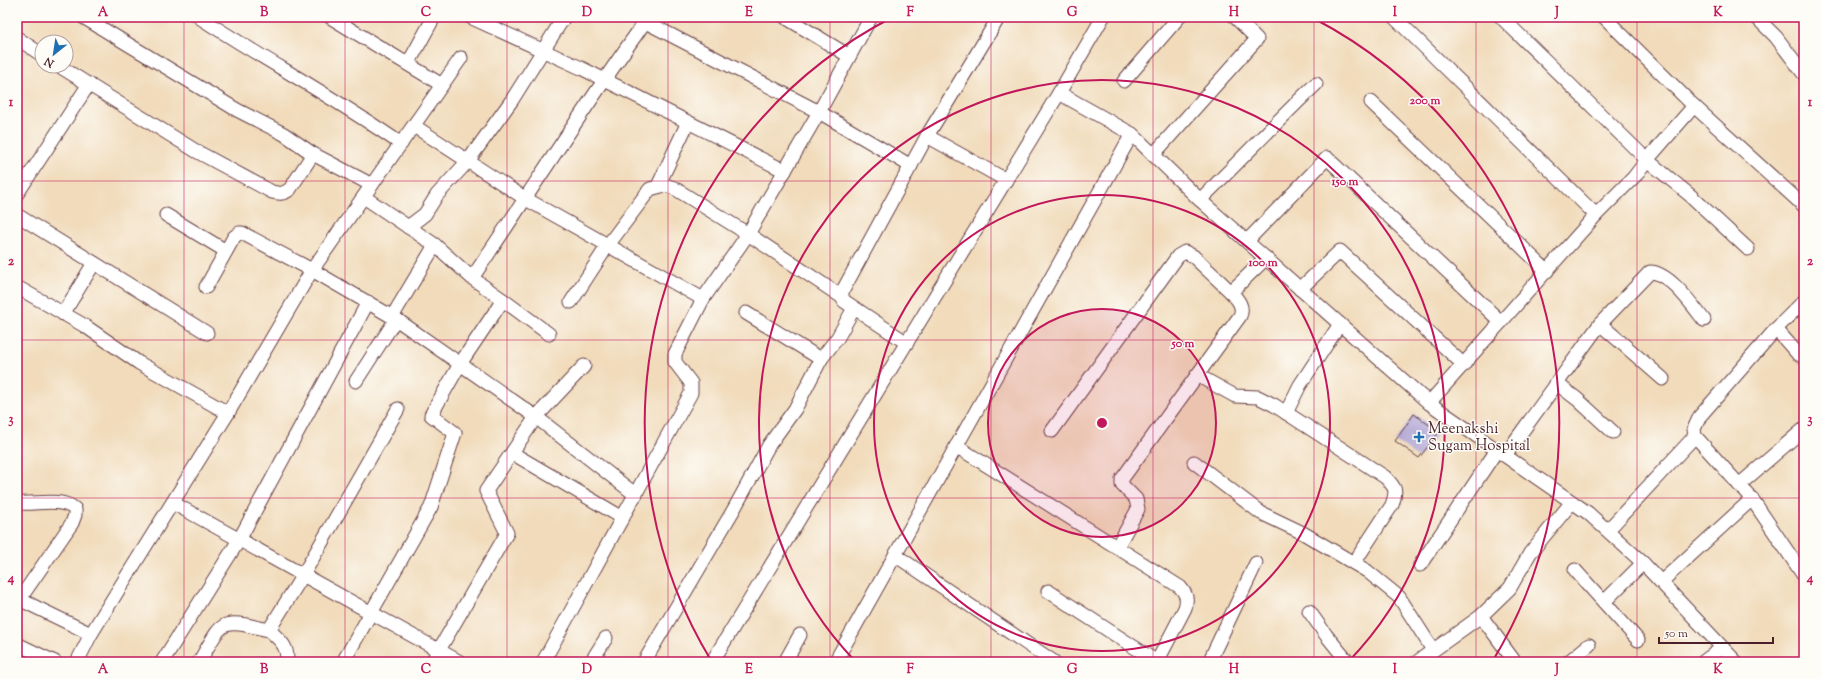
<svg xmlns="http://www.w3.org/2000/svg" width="1821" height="679" font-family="'Sorts Mill Goudy',serif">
<rect width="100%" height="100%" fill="#fdfcf7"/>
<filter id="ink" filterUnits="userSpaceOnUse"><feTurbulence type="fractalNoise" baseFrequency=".025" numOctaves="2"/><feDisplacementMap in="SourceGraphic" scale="8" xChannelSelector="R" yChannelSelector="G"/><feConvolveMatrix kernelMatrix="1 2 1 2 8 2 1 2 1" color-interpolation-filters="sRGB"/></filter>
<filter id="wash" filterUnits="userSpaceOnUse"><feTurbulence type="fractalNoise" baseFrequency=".012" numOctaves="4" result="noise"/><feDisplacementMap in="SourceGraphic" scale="16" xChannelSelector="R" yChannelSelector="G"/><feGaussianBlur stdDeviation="0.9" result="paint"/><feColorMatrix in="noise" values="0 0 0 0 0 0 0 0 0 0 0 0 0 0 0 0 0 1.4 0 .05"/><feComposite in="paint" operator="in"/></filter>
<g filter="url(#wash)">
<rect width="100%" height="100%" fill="#f1dbbb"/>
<g id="blocks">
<!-- building -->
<polygon fill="#b4a9d6" points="1414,414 1439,432 1419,458 1395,441"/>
</g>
</g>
<g filter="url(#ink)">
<use href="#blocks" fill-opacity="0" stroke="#633b41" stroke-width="1"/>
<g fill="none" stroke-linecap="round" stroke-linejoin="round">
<defs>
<g id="minor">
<polyline points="83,17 237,110 284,134 313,154 372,185"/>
<path d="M199 17C266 61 336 98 401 144"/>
<polyline points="330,17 442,85"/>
<polyline points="470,17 581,68 785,171"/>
<polyline points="636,17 819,112 911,166"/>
<polyline points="785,17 849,56"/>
<polyline points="1394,17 1596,215"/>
<polyline points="1501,17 1647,160 1691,196 1748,249"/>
<polyline points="1604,17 1694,106 1804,206"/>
<polyline points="1756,17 1776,37 1804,74"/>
<polyline points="17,38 42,55"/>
<polyline points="408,64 434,17"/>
<path d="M59 66 196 151 272 192C280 194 284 194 290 189L313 154"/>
<polyline points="1124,81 1179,17"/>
<polyline points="1059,93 1132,134 1200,200 1429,403 1588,513 1643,563 1736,662"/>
<polyline points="1371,102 1547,271"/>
<polyline points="414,126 526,199 703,299"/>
<polyline points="927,136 1006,180"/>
<polyline points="1153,155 1257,39 1235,17"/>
<polyline points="658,186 688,122"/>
<polyline points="17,194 89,84"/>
<polyline points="364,197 435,245"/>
<path d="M1200 200C1239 162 1276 122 1316 84"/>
<polyline points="17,215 207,333"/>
<polyline points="166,215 226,251"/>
<polyline points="408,227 425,214 437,195 468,161 512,100 564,17"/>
<polyline points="1247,241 1327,158 1501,322"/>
<polyline points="17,287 85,326 139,363 228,413"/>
<polyline points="206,287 234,237 239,233 242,233 312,270 396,319 536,417 636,495"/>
<polyline points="1300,289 1340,251 1464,365"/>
<polyline points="503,300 549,334"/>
<polyline points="1804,301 1776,329 1700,416 1694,429 1695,436 1752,499 1804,576"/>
<polyline points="571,302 608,245 650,189 665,185 674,188 748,234 842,297"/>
<polyline points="746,313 821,359"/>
<polyline points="63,314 94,263"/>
<path d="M392 317 435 245 472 278C530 193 585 105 645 22"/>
<polyline points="1600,324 1663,379"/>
<polyline points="1776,329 1797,353 1804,357"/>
<polyline points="907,343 844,301 842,297 842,292 927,136 999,17"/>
<path d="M1197 375 1235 396 1258 397 1274 405 1385 477C1396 488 1397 490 1392 505L1354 563"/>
<polyline points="356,381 396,319"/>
<polyline points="1556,383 1577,399 1613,432"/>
<polyline points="1429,403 1596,215 1634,177 1647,160 1694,106"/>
<polyline points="1286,413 1300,385 1340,324"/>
<polyline points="1052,431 1178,256 1185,252 1193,256 1231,292"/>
<path d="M956 446 1180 587C1186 594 1188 598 1185 608L1157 662"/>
<polyline points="512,453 623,518"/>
<path d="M1505 455 1600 324 1650 272C1669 272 1693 306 1704 320"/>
<polyline points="1194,462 1261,513 1303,533 1367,571 1399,597 1433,650"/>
<polyline points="1739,485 1804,429"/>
<path d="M17 503C36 505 60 497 75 509V515L72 523 17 603"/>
<polyline points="173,503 460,662"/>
<polyline points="1608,530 1695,436"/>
<path d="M1117 547 1138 509 1136 499 1122 485V479L1240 316C1244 306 1238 300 1231 292L1266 258"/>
<polyline points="895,555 1054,662"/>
<polyline points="1420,565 1497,450"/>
<polyline points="1575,570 1638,640"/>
<polyline points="1661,582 1752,499"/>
<polyline points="1048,591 1157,662"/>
<polyline points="19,599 91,634"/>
<polyline points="1604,602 1643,563"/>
<polyline points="1309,611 1326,635 1348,662"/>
<polyline points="1481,616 1510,588 1530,553 1572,502"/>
<polyline points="17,644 55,662"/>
<polyline points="77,662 91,634 228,413 312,270 461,58"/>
<polyline points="162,662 239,540 368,302"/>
<path d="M199 662C225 618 219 619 269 630"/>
<path d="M286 662C290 648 279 639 269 630L303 575 398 409"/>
<polyline points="343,662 431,507 455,433 431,415 460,364 503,300 472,278"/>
<polyline points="432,662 507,533 486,491 536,417 584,366"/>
<polyline points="543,662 691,393 691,383 675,362 675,354 703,299 748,234 819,112 871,17"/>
<polyline points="591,662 606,638"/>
<polyline points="644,662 734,509 769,445 795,409 821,359 838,337 854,308"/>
<polyline points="712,662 1059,93 1103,17"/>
<polyline points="785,662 800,635"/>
<polyline points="835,662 1132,134"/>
<polyline points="1209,662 1256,563"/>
<polyline points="1417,662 1481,616 1515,662"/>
<polyline points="1568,662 1589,645"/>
<polyline points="1703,662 1722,648"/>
</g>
</defs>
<!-- minor casing -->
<use href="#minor" stroke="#633b41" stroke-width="15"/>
<!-- minor -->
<use href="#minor" stroke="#fff" stroke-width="13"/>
</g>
</g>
<!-- grid -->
<path fill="none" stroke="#c2185b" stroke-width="1" stroke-opacity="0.55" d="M184 17V662M345 17V662M507 17V662M668 17V662M830 17V662M991 17V662M1153 17V662M1314 17V662M1476 17V662M1637 17V662M17 181H1804M17 340H1804M17 498H1804"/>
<!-- distance rings -->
<circle cx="1102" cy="423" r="114" fill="#c2185b" fill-opacity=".12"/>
<g fill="none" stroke="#c2185b" stroke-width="2">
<circle cx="1102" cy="423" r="114"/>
<circle cx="1102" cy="423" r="228"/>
<path d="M855 661A343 343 0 1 1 1349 661"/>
<path d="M712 662A457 457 0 0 1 891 18M1313 18A457 457 0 0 1 1492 662"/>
</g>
<!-- markers -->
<path fill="#1f6fb2" stroke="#fdfcf7" stroke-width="1.5" d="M1417 431h4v4h4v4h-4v4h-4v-4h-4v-4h4z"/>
<g text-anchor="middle" stroke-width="3" stroke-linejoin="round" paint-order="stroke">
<!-- poi labels -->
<g font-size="15" fill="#4a1f2b" stroke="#fdfcf7" text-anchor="start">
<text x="1428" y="433">Meenakshi<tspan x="1428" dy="17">Sugam Hospital</tspan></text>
</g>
</g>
<circle cx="1102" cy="423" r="6" fill="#c2185b" stroke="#fdfcf7" stroke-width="2"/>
<g font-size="12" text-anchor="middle" font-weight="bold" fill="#c2185b" stroke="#fdfcf7" stroke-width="3" stroke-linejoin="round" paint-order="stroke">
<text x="1425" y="104">200 m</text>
<text x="1345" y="185">150 m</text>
<text x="1263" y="266">100 m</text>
<text x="1183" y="347">50 m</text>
</g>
<!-- margin -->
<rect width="1821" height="679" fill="none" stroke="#fdfcf7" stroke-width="44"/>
<!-- north arrow -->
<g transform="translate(54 54) rotate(210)"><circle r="19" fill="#fdfcf7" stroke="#b5a4a5"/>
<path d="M0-3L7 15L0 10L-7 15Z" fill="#1f6fb2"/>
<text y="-6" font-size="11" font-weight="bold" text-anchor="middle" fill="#4a1f2b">N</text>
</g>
<!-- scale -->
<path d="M1659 637v6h114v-6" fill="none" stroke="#4a1f2b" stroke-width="2"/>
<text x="1665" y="637" font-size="12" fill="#4a1f2b" stroke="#fdfcf7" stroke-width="3" paint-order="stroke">50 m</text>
<rect x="22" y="22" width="1777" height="635" fill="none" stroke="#c2185b" stroke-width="1.5"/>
<g font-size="13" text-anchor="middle" font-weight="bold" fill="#c2185b">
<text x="103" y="16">A</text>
<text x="264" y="16">B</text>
<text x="426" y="16">C</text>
<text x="587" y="16">D</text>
<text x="749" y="16">E</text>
<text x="910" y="16">F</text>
<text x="1072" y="16">G</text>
<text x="1234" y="16">H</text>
<text x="1395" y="16">I</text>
<text x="1557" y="16">J</text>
<text x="1718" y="16">K</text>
<text x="11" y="106">1</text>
<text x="1810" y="106">1</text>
<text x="11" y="265">2</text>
<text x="1810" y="265">2</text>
<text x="11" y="423">3</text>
<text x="1810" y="423">3</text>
<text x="11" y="582">4</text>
<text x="1810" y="582">4</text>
<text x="103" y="673">A</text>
<text x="264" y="673">B</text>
<text x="426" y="673">C</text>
<text x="587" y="673">D</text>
<text x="749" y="673">E</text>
<text x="910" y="673">F</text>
<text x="1072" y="673">G</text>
<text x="1234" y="673">H</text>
<text x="1395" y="673">I</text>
<text x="1557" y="673">J</text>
<text x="1718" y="673">K</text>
</g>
</svg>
